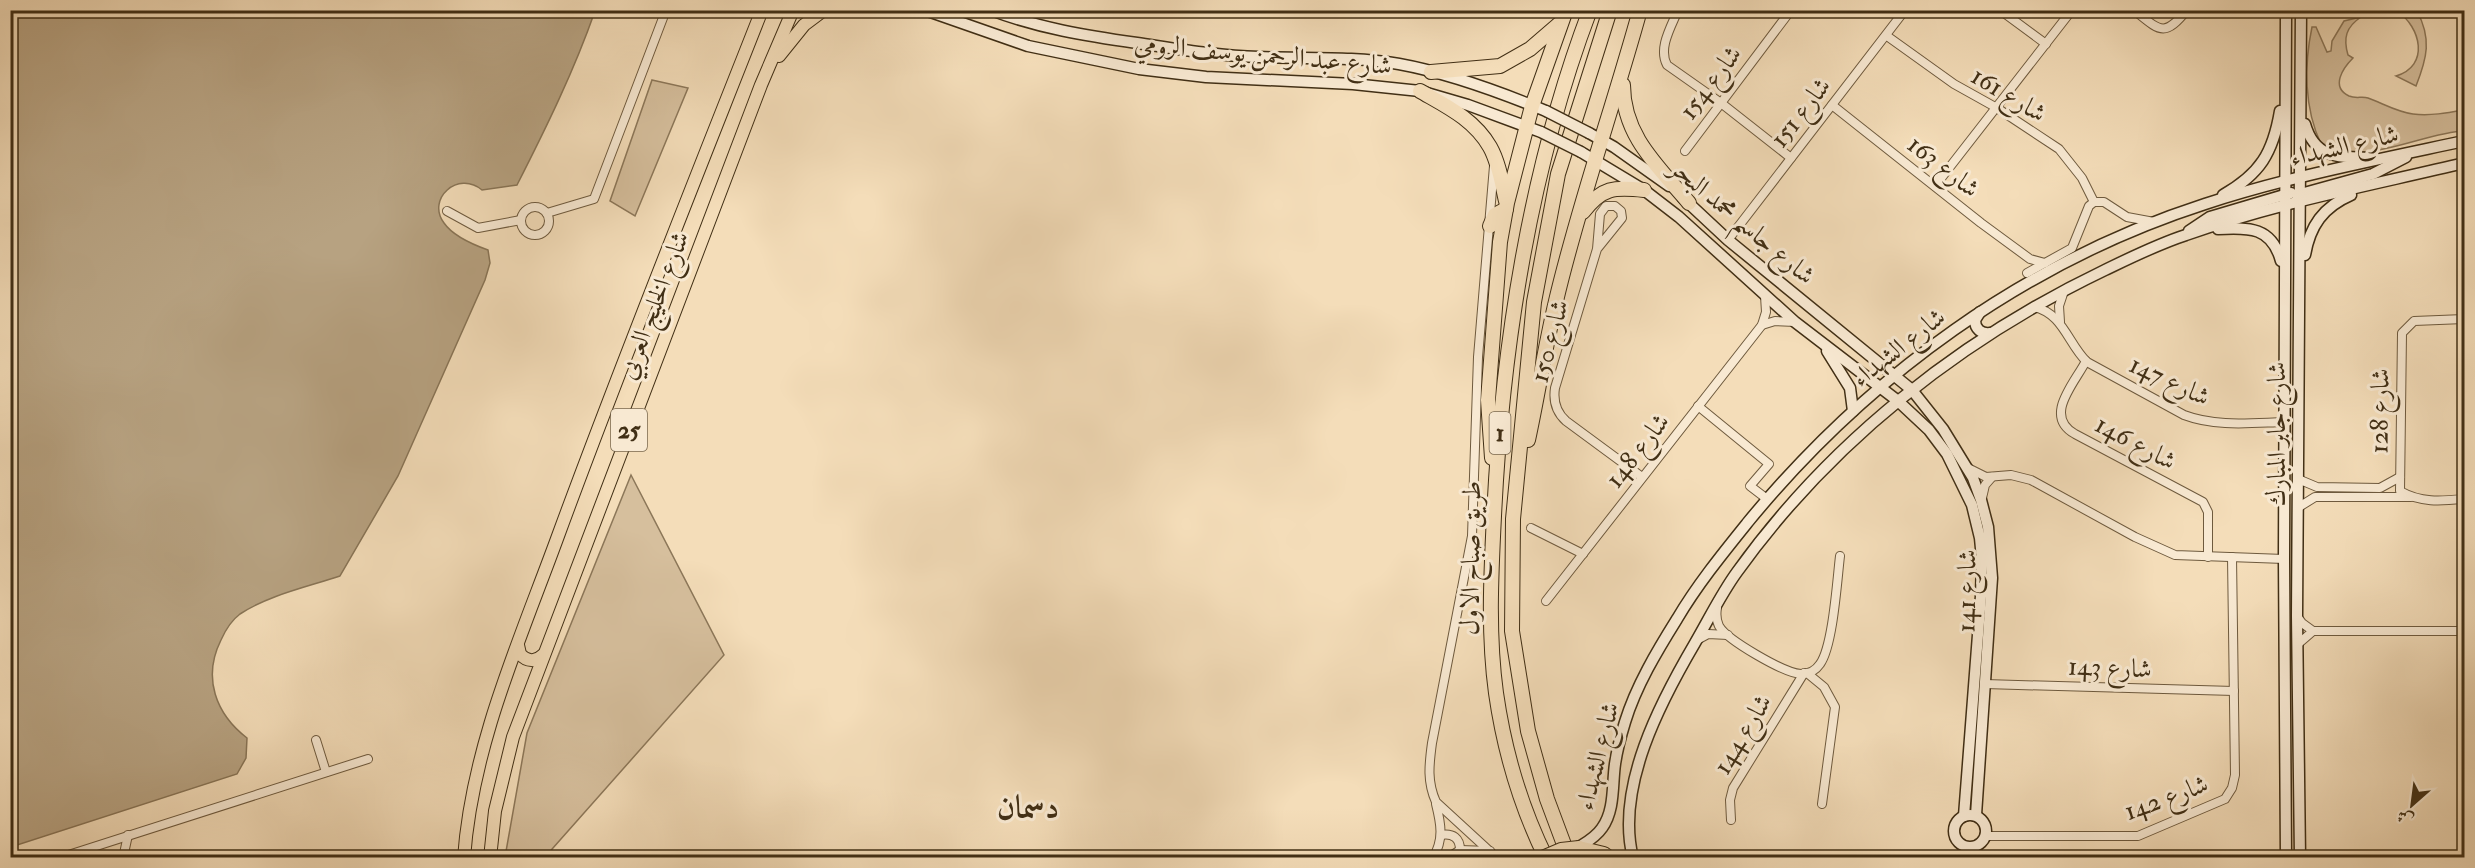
<svg xmlns="http://www.w3.org/2000/svg" width="2475" height="868" font-family="'IM FELL Double Pica',Amiri,serif">
<rect width="100%" height="100%" fill="#f4ddb9"/>
<filter id="stains"><feTurbulence type="fractalNoise" baseFrequency=".00333" numOctaves="4"/><feColorMatrix values="0 0 0 0 .2 0 0 0 0 .09 0 0 0 0 .02 0 0 0 .5 -.17"/></filter>
<radialGradient id="worn" r=".72"><stop offset=".6" stop-color="#630" stop-opacity="0"/><stop offset="1" stop-color="#630" stop-opacity=".3"/></radialGradient>
<!-- green -->
<g fill="#d6bf9d" stroke="#8c7759" stroke-width="1.5">
<path d="M2397 11H2417C2432 39 2427 58 2416 86L2396 76C2430 66 2421 27 2397 11Z"/>
<path d="M2361 17C2346 27 2343 38 2348 55L2353 58C2343 68 2330 87 2349 96 2356 99 2362 96 2368 98 2382 103 2397 112 2413 114 2430 116 2447 113 2464 110V131C2424 132 2359 169 2321 144 2304 108 2304 65 2312 27H2316L2327 52 2331 51 2332 41 2344 21Z"/>
<polygon points="652,80 688,88 635,216 610,201"/>
<polygon points="631,475 724,655 545,857 505,857 527,733"/>
</g>
<!-- water -->
<path fill="#b7a281" stroke="#887456" stroke-width="1.5" d="M10 11H595C574 71 546 128 517 185L482 190C458 170 426 199 444 223 453 236 474 245 488 250L490 263 485 280 398 476 340 576C307 587 269 595 240 614 232 620 225 631 221 640 202 678 216 714 247 738L246 758 237 774 11 847Z"/>
<g fill="none" stroke-linecap="round" stroke-linejoin="round">
<defs>
<g id="street">
<path d="M1678 10C1671 27 1658 48 1667 65L1721 103 1791 158"/>
<polyline points="2000,10 2046,44"/>
<path d="M2134 10C2160 31 2164 38 2187 10"/>
<polyline points="1887,36 1954,84 1997,108 2059,149 2082,178 2094,202"/>
<polyline points="1832,105 1981,223 2030,259 2045,263"/>
<polyline points="1685,151 1791,10"/>
<path d="M1494 166 1478 357 1472 536 1432 743C1429 765 1427 782 1436 802L1497 858"/>
<polyline points="1935,186 2072,10"/>
<circle cx="535" cy="221" r="14"/>
<polyline points="447,211 478,228 521,220"/>
<polyline points="547,213 594,199 666,10"/>
<polyline points="1728,240 1905,10"/>
<path d="M1597 249 1622 218 1621 211 1615 206H1606L1600 214 1597 249 1555 388C1553 401 1556 412 1566 421L1642 477"/>
<polyline points="2027,273 2072,248 2089,206 2094,202 2104,202 2127,217 2154,222"/>
<path d="M2034 307C2063 313 2068 344 2087 362L2184 415C2216 427 2250 423 2284 422"/>
<path d="M2464 319 2414 321 2402 333 2400 491C2421 503 2441 501 2464 499"/>
<polyline points="2060,322 2059,306 2064,291"/>
<polyline points="1762,325 1775,321 1795,322"/>
<path d="M2086 361C2074 384 2043 416 2075 434L2203 502 2208 512V557"/>
<polyline points="1698,406 1769,464 1750,486 1767,499"/>
<polyline points="1968,468 1986,477 2011,475 2031,480 2135,537 2175,555 2284,559"/>
<polyline points="2298,479 2317,487 2380,488 2400,477"/>
<polyline points="1982,498 1985,485 1992,477"/>
<polyline points="2299,507 2315,497 2411,497"/>
<polyline points="1531,528 1583,554"/>
<polyline points="1546,601 1762,325 1766,312 1765,296"/>
<path d="M1717 608C1716 614 1716 620 1719 626 1727 640 1784 673 1801 674 1809 674 1816 670 1820 664 1833 646 1837 581 1840 556"/>
<polyline points="2297,616 2302,623 2313,631 2298,644"/>
<polyline points="2313,631 2464,631"/>
<polyline points="1697,640 1708,634 1728,635"/>
<polyline points="1807,673 1824,687 1835,707 1822,804"/>
<polyline points="1985,684 2234,691"/>
<polyline points="316,740 326,772"/>
<polyline points="1731,820 1730,800 1733,788 1804,673"/>
<path d="M1441 835C1453 833 1460 838 1460 850"/>
<polyline points="1986,836 2138,836 2225,799 2232,788 2235,775 2232,557"/>
<polyline points="59,858 368,759"/>
<polyline points="123,858 128,835"/>
<path d="M1433 858C1444 839 1441 824 1436 804"/>
<polyline points="1448,858 1460,850 1490,851"/>
</g>
<g id="secondary">
<polyline points="925,10 1028,46 1139,69 1206,77 1353,84 1420,91 1468,105 1541,132"/>
<path d="M991 10C1038 28 1087 36 1137 43 1178 49 1218 56 1259 57 1306 59 1353 56 1399 64 1449 73 1500 92 1546 111"/>
<polyline points="2286,10 2284,559 2286,858"/>
<path d="M2305 124C2315 159 2339 157 2371 158"/>
<polyline points="1589,133 1614,147 1669,186"/>
<polyline points="1581,152 1644,190 1679,217 1795,322 1898,401 1929,430 1947,454 1972,505 1980,538 1982,559 1981,596 1964,816"/>
<path d="M2223 195C2260 174 2273 153 2280 111"/>
<polyline points="2297,195 2373,174 2406,157"/>
<polyline points="1683,198 1728,240 1912,390 1943,429 1973,478 1981,500 1988,527 1992,578 1976,815"/>
<path d="M2218 229C2249 227 2272 227 2281 261"/>
<polyline points="2189,231 2210,217 2291,193"/>
<path d="M2305 255C2310 226 2323 207 2351 195"/>
<path d="M1980 312 1975 320C1975 329 1981 334 1990 333"/>
<polyline points="1827,351 1850,388 1853,411"/>
<circle cx="1970" cy="831" r="16"/>
<path d="M1579 847C1587 842 1596 837 1602 828 1615 810 1612 785 1615 764 1617 750 1621 735 1625 722 1636 686 1657 651 1677 619 1697 585 1723 553 1748 522 1868 376 2025 262 2205 204 2287 177 2380 159 2464 141"/>
<path d="M1633 858C1615 787 1661 701 1695 643 1709 619 1721 594 1737 572 1831 441 1961 339 2105 270 2132 257 2158 244 2186 235 2276 203 2372 185 2464 163"/>
<polyline points="2300,858 2297,616 2301,10"/>
</g>
<g id="primary">
<polyline points="779,56 804,25 824,10"/>
<path d="M518 645 520 654C527 662 536 662 543 655"/>
<polyline points="1579,847 1604,853 1611,858"/>
<path d="M464 858C472 746 520 640 558 536 623 359 693 185 762 10"/>
<polyline points="490,858 495,811 513,737 761,85 793,10"/>
</g>
<g id="highway">
<polyline points="1431,72 1500,66 1530,49 1559,24"/>
<path d="M1623 85C1623 136 1658 166 1689 203"/>
<path d="M1420 91C1446 106 1474 119 1490 147 1499 163 1502 184 1506 201"/>
<path d="M1583 212C1602 187 1614 187 1644 190"/>
<polyline points="1490,226 1495,215 1506,209"/>
<path d="M1528 440C1538 394 1545 347 1556 301 1579 203 1613 108 1640 10"/>
<polyline points="1492,458 1488,400 1500,242 1507,203 1532,106 1566,10"/>
<path d="M1546 858C1521 807 1504 749 1496 693 1488 635 1491 575 1494 516 1502 348 1530 168 1590 10"/>
<polyline points="1569,858 1547,799 1528,731 1512,631 1513,519 1534,302 1558,174 1610,10"/>
</g>
</defs>
<!-- street casing -->
<use href="#street" stroke="#6e5a3e" stroke-width="10"/>
<!-- secondary casing -->
<use href="#secondary" stroke="#412f15" stroke-width="13"/>
<!-- primary casing -->
<use href="#primary" stroke="#412f15" stroke-width="14"/>
<!-- highway casing -->
<use href="#highway" stroke="#412f15" stroke-width="16"/>
<!-- street -->
<use href="#street" stroke="#f8e9d2" stroke-width="8"/>
<!-- secondary -->
<use href="#secondary" stroke="#f8e9d2" stroke-width="10"/>
<!-- primary -->
<use href="#primary" stroke="#f4ddb9" stroke-width="12"/>
<!-- highway -->
<use href="#highway" stroke="#f4ddb9" stroke-width="14"/>
<defs>
<g id="secondary-bridge">
<polyline points="1546,111 1589,133"/>
<polyline points="1541,132 1581,152"/>
</g>
<polyline id="primary-bridge" points="1540,858 1561,849 1579,847"/>
</defs>
<!-- secondary-bridge casing -->
<use href="#secondary-bridge" stroke="#412f15" stroke-width="13" stroke-linecap="butt"/>
<!-- primary-bridge casing -->
<use href="#primary-bridge" stroke="#412f15" stroke-width="14" stroke-linecap="butt"/>
<!-- secondary-bridge -->
<use href="#secondary-bridge" stroke="#f8e9d2" stroke-width="10"/>
<!-- primary-bridge -->
<use href="#primary-bridge" stroke="#f4ddb9" stroke-width="12"/>
</g>
<g text-anchor="middle" stroke-width="6" stroke-linejoin="round" paint-order="stroke">
<!-- shield labels -->
<g fill="#f8e9d2" stroke="#78674e" stroke-width="1.5">
<rect x="611" y="409" width="36" height="42" rx="4.5"/>
<rect x="1489.5" y="412" width="21" height="42" rx="4.5"/>
</g>
<g font-size="24" font-weight="bold" fill="#412f15">
<text x="629" y="438">25</text>
<text x="1500" y="441">1</text>
</g>
<!-- street labels -->
<g font-size="26" fill="#412f15" stroke="#f8e9d2">
<text transform="translate(1263 54) rotate(5)" y="9">شارع عبد الرحمن يوسف الرومي</text>
<text transform="translate(1710 82) rotate(-53)" y="9">شارع 154</text>
<text transform="translate(2009 94) rotate(31)" y="9">شارع 161</text>
<text transform="translate(1800 112) rotate(-52)" y="9">شارع 151</text>
<text transform="translate(2344 145) rotate(-13)" y="9">شارع الشهداء</text>
<text transform="translate(1944 166) rotate(38)" y="9">شارع 163</text>
<text transform="translate(1743 221) rotate(40)" y="9">شارع جاسم محمد البحر</text>
<text transform="translate(653 305) rotate(-69)" y="9">شارع الخليج العربي</text>
<text transform="translate(1549 341) rotate(-75)" y="9">شارع 150</text>
<text transform="translate(1898 347) rotate(-38)" y="9">شارع الشهداء</text>
<text transform="translate(2170 380) rotate(25)" y="9">شارع 147</text>
<text transform="translate(2379 411) rotate(-89)" y="9">شارع 128</text>
<text transform="translate(2276 434) rotate(-90)" y="9">شارع جابر المبارك</text>
<text transform="translate(2136 442) rotate(28)" y="9">شارع 146</text>
<text transform="translate(1637 450) rotate(-52)" y="9">شارع 148</text>
<text transform="translate(1470 558) rotate(-89)" y="9">طريق صباح الاول</text>
<text transform="translate(1966 591) rotate(-89)" y="9">شارع 141</text>
<text transform="translate(2110 667) rotate(2)" y="9">شارع 143</text>
<text transform="translate(1742 734) rotate(-59)" y="9">شارع 144</text>
<text transform="translate(1597 756) rotate(-76)" y="9">شارع الشهداء</text>
<text transform="translate(2166 797) rotate(-20)" y="9">شارع 142</text>
</g>
<!-- district labels -->
<g font-size="32" font-weight="bold" fill="#412f15" stroke="#f8e9d2">
<text x="1028" y="818">دسمان</text>
</g>
</g>
<!-- margin -->
<rect width="2475" height="868" fill="none" stroke="#f4ddb9" stroke-width="36"/>
<rect x="12" y="12" width="2451" height="844" fill="none" stroke="#412f15" stroke-width="3"/>
<rect x="18" y="18" width="2439" height="832" fill="none" stroke="#412f15" stroke-width="1.5"/>
<!-- north arrow -->
<g transform="translate(2412 805) rotate(208)" stroke="#f8e9d2" stroke-width="4.5" paint-order="stroke">
<path d="M0-4.5L10 22L0 15L-10 22Z" fill="#412f15"/>
<text y="-9" font-size="16" font-weight="bold" text-anchor="middle" fill="#412f15">ش</text>
</g>
<rect width="100%" height="100%" filter="url(#stains)"/>
<rect width="100%" height="100%" fill="url(#worn)"/>
</svg>
